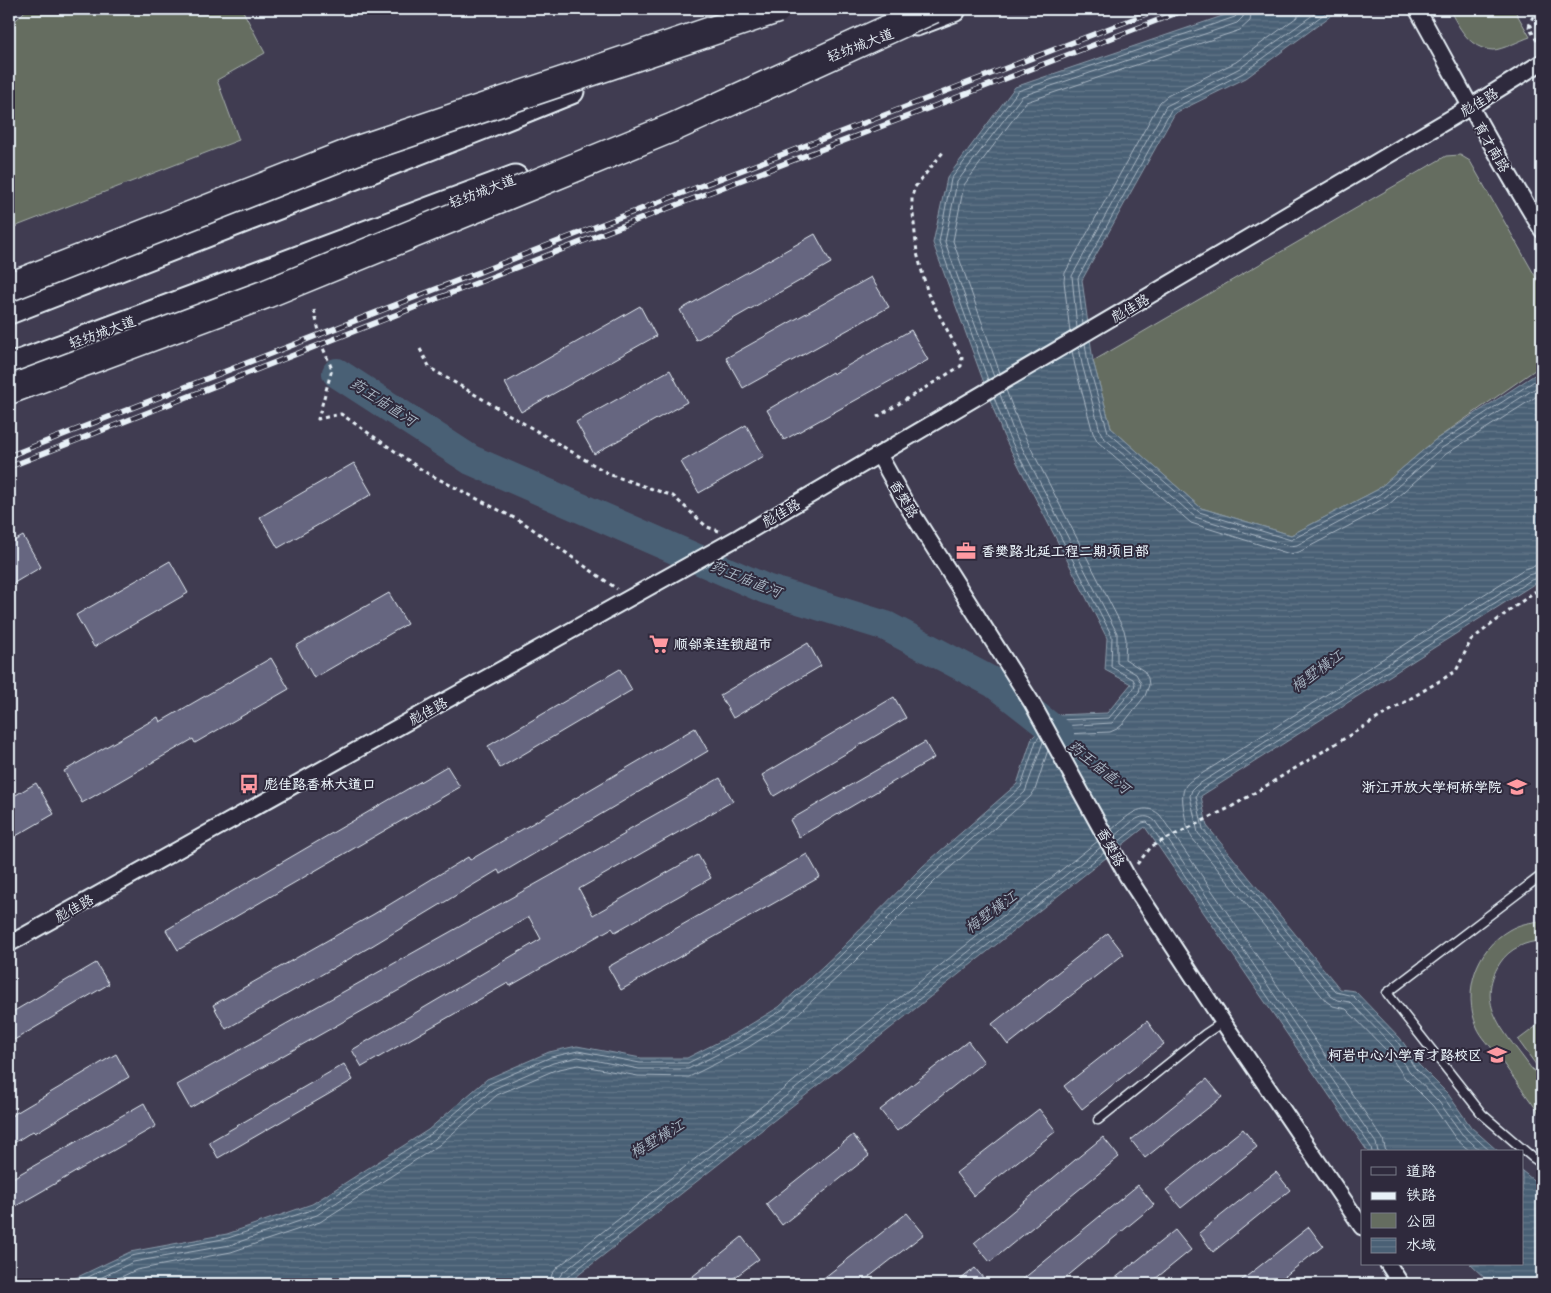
<svg xmlns="http://www.w3.org/2000/svg" width="1551" height="1293" font-family="Pangolin,'LXGW WenKai TC',sans-serif">
<defs>
<pattern id="water-rules" width="6" height="5" patternUnits="userSpaceOnUse" patternTransform="scale(1.25)"><rect width="6" height="5" fill="#4a6075"/><path d="M0 2.5h6" fill="none" stroke="#647789"/></pattern>
</defs>
<rect width="100%" height="100%" fill="#403c51"/>
<filter id="ink" filterUnits="userSpaceOnUse"><feTurbulence type="fractalNoise" baseFrequency=".02" numOctaves="2"/><feDisplacementMap in="SourceGraphic" scale="10" xChannelSelector="R" yChannelSelector="G"/><feConvolveMatrix kernelMatrix="1 2 1 2 8 2 1 2 1" color-interpolation-filters="sRGB"/></filter>
<g filter="url(#ink)">
<!-- green -->
<g fill="#656d60" stroke="#a6afac">
<polygon points="27,9 242,9 265,53 217,80 239,140 9,229 9,27"/>
<path d="M1449 9H1514L1530 37C1521 40 1502 50 1493 50 1469 49 1459 27 1449 9Z"/>
<polygon points="1460,155 1470,161 1542,288 1542,365 1435,440 1377,490 1291,535 1201,508 1111,428 1093,361 1446,156"/>
<path d="M1542 921V941C1526 941 1509 949 1500 963 1474 1004 1505 1032 1528 1064 1532 1070 1540 1076 1542 1083 1545 1090 1542 1109 1542 1117 1527 1096 1512 1076 1497 1055 1491 1046 1481 1037 1477 1027 1462 992 1476 949 1509 930 1519 924 1531 922 1542 921Z"/>
<polygon points="1542,1022 1542,1073 1518,1040"/>
</g>
<!-- water -->
<g fill="url(#water-rules)" stroke="#899aa9">
<polygon points="1233,9 1340,9 1246,78 1175,113 1082,280 1093,361 1111,428 1201,508 1291,535 1377,490 1435,440 1542,370 1542,582 1534,584 1201,796 1207,826 1340,989 1355,991 1400,1038 1419,1065 1448,1094 1471,1127 1499,1152 1368,1152 1145,827 567,1284 63,1284 130,1252 227,1234 312,1204 428,1130 487,1079 549,1052 577,1046 641,1058 687,1058 738,1032 779,1007 838,952 923,866 1017,784 1032,738 1054,715 1107,713 1131,684 1105,670 1107,638 1003,435 933,243 947,178 1015,87 1234,12"/>
<polygon points="1522,1171 1542,1187 1542,1284 1491,1284 1470,1264 1522,1264"/>
</g>
<g fill="none" stroke-linecap="round" stroke-linejoin="round">
<!-- shore -->
<g stroke="#a9b7c4" stroke-width="1">
<polyline points="1083,325 1078,278 1171,110 1243,73 1331,9"/>
<polyline points="1077,328 1072,276 1166,106 1240,68 1321,9"/>
<polyline points="1070,332 1064,281 1065,273 1160,102 1167,96 1236,62 1308,9"/>
<polyline points="1085,343 1088,363 1108,432 1199,512 1291,540 1380,494 1438,444 1542,376"/>
<polyline points="1079,347 1082,364 1100,431 1103,437 1195,517 1290,546 1297,545 1383,499 1442,448 1542,384"/>
<polyline points="1072,351 1075,366 1093,433 1098,442 1191,523 1290,554 1299,552 1387,506 1446,454 1542,393"/>
<polyline points="1000,373 953,241 964,185 1026,102 1240,30 1250,21 1252,9"/>
<polyline points="994,377 945,242 957,182 1022,96 1237,23 1243,17 1245,9"/>
<polyline points="988,380 939,242 951,179 1018,91 1235,17 1238,14 1238,9"/>
<polyline points="1006,390 1020,427 1124,630 1126,639 1125,659 1144,671 1148,678 1149,685 1145,696 1122,725 1117,729 1110,732 1063,734 1060,736"/>
<polyline points="1000,394 1013,430 1117,633 1117,663 1136,674 1141,683 1139,692 1112,723 1060,726 1056,729"/>
<polyline points="994,397 1007,433 1112,636 1111,667 1133,679 1135,683 1134,688 1109,718 1057,720 1053,724"/>
<path d="M1111 830C1126 818 1142 799 1160 815L1383 1139 1386 1152"/>
<path d="M1115 836C1126 828 1141 808 1155 821L1376 1143 1378 1152"/>
<polyline points="1118,842 1142,823 1147,822 1150,825 1371,1147 1372,1152"/>
<path d="M1471 1152 1456 1139 1433 1106 1405 1078 1386 1050 1346 1009 1333 1006 1326 1001 1192 838C1187 830 1181 803 1183 793 1184 787 1187 783 1192 780L1524 569 1542 564"/>
<polyline points="1482,1152 1462,1134 1439,1102 1410,1072 1392,1045 1350,1002 1337,1000 1331,996 1198,833 1190,796 1192,790 1196,786 1528,575 1542,571"/>
<polyline points="1491,1152 1467,1130 1444,1098 1415,1068 1397,1041 1353,996 1336,992 1203,829 1196,796 1199,791 1531,580 1542,577"/>
<polyline points="74,1284 131,1256 228,1238 314,1209 431,1134 489,1084 551,1057 578,1051 640,1063 688,1063 741,1036 782,1010 841,955 927,870 1021,787 1036,741 1040,736"/>
<polyline points="88,1284 133,1262 230,1245 317,1215 435,1139 493,1089 553,1063 578,1057 639,1069 688,1069 744,1041 786,1015 846,960 931,875 1025,792 1043,742"/>
<polyline points="106,1284 136,1270 231,1252 320,1222 439,1145 497,1095 555,1070 578,1065 638,1076 689,1077 747,1048 791,1020 851,965 936,880 1030,797 1035,790 1048,750"/>
<polyline points="550,1284 552,1274 558,1267 1098,841"/>
<polyline points="558,1284 558,1279 562,1273 1101,847"/>
<polyline points="564,1284 566,1278 1104,853"/>
</g>
<!-- river -->
<polyline stroke="#4a6075" stroke-width="30" points="337,373 471,460 766,589 886,626 994,683 1059,734"/>
</g>
<!-- building -->
<g fill="#666680" stroke="#e8f1f8">
<polygon points="815,234 831,263 696,340 680,310"/>
<polygon points="871,277 889,307 743,388 726,358"/>
<polygon points="640,306 656,336 521,412 505,383"/>
<polygon points="911,330 928,360 784,440 767,410 832,372 833,374"/>
<polygon points="670,370 687,402 594,454 576,422"/>
<polygon points="746,425 764,456 699,493 681,462"/>
<polygon points="354,463 372,494 278,548 260,517"/>
<polygon points="23,536 41,567 9,586 9,544"/>
<polygon points="170,561 188,593 94,647 76,615"/>
<polygon points="389,593 407,624 314,678 296,646"/>
<polygon points="808,643 821,666 733,718 720,695"/>
<polygon points="271,658 289,689 195,743 193,739 82,803 64,771 158,717 160,722"/>
<polygon points="620,669 632,690 500,768 488,746"/>
<polygon points="894,697 906,718 774,796 762,775"/>
<polygon points="695,728 708,751 500,874 498,870 370,947 226,1029 213,1005 374,914 468,857 470,860"/>
<polygon points="925,742 934,758 799,837 790,820"/>
<polygon points="447,766 460,787 178,950 166,930"/>
<polygon points="720,778 733,801 579,889 593,915 698,855 711,878 615,932 612,928 510,986 508,983 362,1067 352,1050 541,939 529,917 190,1108 177,1085 625,834 624,832"/>
<polygon points="36,783 54,814 9,840 9,799"/>
<polygon points="807,854 820,877 621,990 608,967"/>
<polygon points="1108,933 1124,954 1008,1045 992,1024"/>
<polygon points="96,963 109,984 9,1043 9,1014"/>
<polygon points="1147,1021 1164,1044 1082,1109 1064,1086"/>
<polygon points="968,1041 984,1062 897,1131 880,1110"/>
<polygon points="116,1054 129,1077 35,1133 33,1131 9,1146 9,1117"/>
<polygon points="344,1064 353,1080 218,1158 209,1142"/>
<polygon points="1207,1079 1222,1097 1145,1158 1131,1140"/>
<polygon points="144,1103 156,1126 9,1210 9,1180"/>
<polygon points="1039,1109 1056,1131 974,1196 956,1173"/>
<polygon points="1243,1129 1257,1147 1181,1208 1166,1190"/>
<polygon points="853,1135 869,1156 782,1225 766,1204"/>
<polygon points="1103,1137 1119,1157 990,1262 974,1243"/>
<polygon points="1276,1172 1290,1190 1213,1252 1199,1233"/>
<polygon points="1138,1185 1154,1205 1087,1260 1058,1284 1017,1284"/>
<polygon points="907,1213 924,1234 860,1284 816,1284"/>
<polygon points="1309,1227 1323,1246 1275,1284 1237,1284"/>
<polygon points="1175,1230 1191,1250 1149,1284 1108,1284"/>
<polygon points="742,1237 759,1259 726,1284 683,1284"/>
<polygon points="975,1268 988,1284 955,1284"/>
</g>
<g fill="none" stroke-linecap="round" stroke-linejoin="round">
<defs>
<g id="lane">
<polyline points="1542,875 1387,993 1482,1114 1532,1157 1542,1164"/>
<polyline points="1098,1120 1205,1034 1223,1022"/>
</g>
<g id="street">
<path d="M1417 9C1458 83 1497 158 1542 230"/>
<polyline points="879,455 905,502 1032,703 1127,876 1223,1022 1362,1227"/>
<polyline points="9,944 739,537 1470,107 1542,62"/>
<polyline points="1388,1264 1401,1284"/>
</g>
<g id="primary">
<polyline points="916,23 953,9"/>
<polyline points="9,311 489,124 571,91"/>
<polyline points="9,367 515,178"/>
</g>
</defs>
<!-- lane casing -->
<use href="#lane" stroke="#e8f1f8" stroke-width="11"/>
<!-- street casing -->
<use href="#street" stroke="#e8f1f8" stroke-width="19"/>
<!-- primary casing -->
<use href="#primary" stroke="#e8f1f8" stroke-width="29"/>
<!-- path -->
<g stroke="#e8f1f8" stroke-width="3" stroke-dasharray="4 4" stroke-linecap="butt">
<polyline points="1529,9 1533,16 1529,26"/>
<polyline points="1541,48 1529,27 1542,21"/>
<polyline points="314,310 323,348 332,369 318,419 341,414 425,472 524,523 617,589"/>
<polyline points="420,349 430,368 611,475 673,496 707,527 719,531"/>
<polyline points="877,417 961,366 962,358 928,294 917,253 912,204 912,196 915,187 944,151"/>
<polyline points="1137,864 1152,846 1231,807 1456,671 1471,640 1534,592 1542,591"/>
</g>
<!-- lane -->
<use href="#lane" stroke="#2f2a3d" stroke-width="8"/>
<!-- street -->
<use href="#street" stroke="#2f2a3d" stroke-width="15"/>
<!-- primary -->
<use href="#primary" stroke="#2f2a3d" stroke-width="25"/>
<defs>
<g id="rail">
<polyline points="9,456 610,221 1159,9"/>
<polyline points="9,467 609,231 1187,9"/>
</g>
</defs>
<!-- rail casing -->
<use href="#rail" stroke="#e8f1f8" stroke-width="5.5"/>
<!-- rail -->
<use href="#rail" stroke="#2f2a3d" stroke-width="4" stroke-dasharray="11" stroke-linecap="butt"/>
<defs>
<g id="highway-bridge">
<polyline points="9,287 355,151 777,9"/>
<polyline points="9,390 266,294 674,127 933,9"/>
</g>
</defs>
<!-- highway-bridge casing -->
<use href="#highway-bridge" stroke="#e8f1f8" stroke-width="31" stroke-linecap="butt"/>
<!-- highway-bridge -->
<use href="#highway-bridge" stroke="#2f2a3d" stroke-width="28"/>
</g>
</g>
<!-- icons -->
<defs>
<symbol id="office-bare" viewBox="-9 -9 18 18"><path d="M-6-3h4V-5.5h4V-3h4V5H-6ZM-1-4.5V-3h2v-1.5ZM-6 0V1H6V0Z" fill="#ff9aa2" stroke="#2f2a3d" stroke-width="2.5" paint-order="stroke"/></symbol>
<symbol id="supermarket-bare" viewBox="-9 -9 18 18"><path d="M-6-5.5h2.5l.6 2H6L4.5 2H-2.5L-4.4-4H-6ZM-1.5 3.2a1.3 1.3 0 1 0 .1 0ZM3 3.2a1.3 1.3 0 1 0 .1 0Z" fill="#ff9aa2" stroke="#2f2a3d" stroke-width="2.5" paint-order="stroke"/></symbol>
<symbol id="bus-bare" viewBox="-9 -9 18 18"><path d="M-5-6H5V4H4V6H2V4H-2V6H-4V4H-5ZM-3.5-4V0h7V-4ZM-3.5 1.2v1.5H-2V1.2ZM2 1.2v1.5H3.5V1.2Z" fill="#ff9aa2" stroke="#2f2a3d" stroke-width="2.5" paint-order="stroke"/></symbol>
<symbol id="university-bare" viewBox="-9 -9 18 18"><path d="M0-5L7-2L0 1L-7-2ZM-4 1L0 2.5L4 1V4Q0 6-4 4Z" fill="#ff9aa2" stroke="#2f2a3d" stroke-width="2.5" paint-order="stroke"/></symbol>
<symbol id="school-bare" viewBox="-9 -9 18 18"><path d="M0-5L7-2L0 1L-7-2ZM-4 1L0 2.5L4 1V4Q0 6-4 4Z" fill="#ff9aa2" stroke="#2f2a3d" stroke-width="2.5" paint-order="stroke"/></symbol>
</defs>
<g fill-rule="evenodd">
<use href="#office-bare" x="952" y="537" width="28" height="28"/>
<use href="#supermarket-bare" x="645" y="630" width="28" height="28"/>
<use href="#bus-bare" x="235" y="770" width="28" height="28"/>
<use href="#university-bare" x="1503" y="773" width="28" height="28"/>
<use href="#school-bare" x="1483" y="1041" width="28" height="28"/>
</g>
<g text-anchor="middle" stroke-width="4" stroke-linejoin="round" paint-order="stroke">
<!-- street labels -->
<g font-size="14" fill="#e8f1f8" stroke="#2f2a3d">
<text transform="translate(860 45) rotate(-21)" y="5">轻纺城大道</text>
<text transform="translate(1479 102) rotate(-31)" y="5">彪佳路</text>
<text transform="translate(1492 147) rotate(60)" y="5">育才南路</text>
<text transform="translate(482 191) rotate(-21)" y="5">轻纺城大道</text>
<text transform="translate(1130 308) rotate(-30)" y="5">彪佳路</text>
<text transform="translate(102 332) rotate(-20)" y="5">轻纺城大道</text>
<text transform="translate(904 499) rotate(60)" y="5">香樊路</text>
<text transform="translate(781 513) rotate(-30)" y="5">彪佳路</text>
<text transform="translate(428 711) rotate(-29)" y="5">彪佳路</text>
<text transform="translate(1111 847) rotate(61)" y="5">香樊路</text>
<text transform="translate(74 908) rotate(-29)" y="5">彪佳路</text>
</g>
<!-- poi labels -->
<g font-size="14" font-weight="bold" fill="#e8f1f8" stroke="#2f2a3d" text-anchor="start">
<text x="981" y="556">香樊路北延工程二期项目部</text>
<text x="674" y="649">顺邻亲连锁超市</text>
<text x="264" y="789">彪佳路香林大道口</text>
<text x="1502" y="792" text-anchor="end">浙江开放大学柯桥学院</text>
<text x="1482" y="1060" text-anchor="end">柯岩中心小学育才路校区</text>
</g>
<!-- water labels -->
<g font-size="15" font-style="italic" fill="#a9b7c4" stroke="#2f2a3d">
<text transform="translate(383 402) rotate(33)" y="5">药王庙直河</text>
<text transform="translate(746 579) rotate(22)" y="5">药王庙直河</text>
<text transform="translate(1317 671) rotate(-36)" y="5">梅墅横江</text>
<text transform="translate(1099 767) rotate(39)" y="5">药王庙直河</text>
<text transform="translate(991 912) rotate(-36)" y="5">梅墅横江</text>
<text transform="translate(657 1139) rotate(-31)" y="5">梅墅横江</text>
</g>
</g>
<!-- margin -->
<rect width="1551" height="1293" fill="none" stroke="#2f2a3d" stroke-width="30"/>
<rect x="15" y="15" width="1521" height="1263" fill="none" stroke="#e8f1f8" stroke-width="2" filter="url(#ink)"/>
<!-- legend -->
<rect x="1361" y="1150" width="162" height="115" fill="#2f2a3d" stroke="#797a88"/>
<rect x="1371" y="1167" width="25" height="8" fill="#2f2a3d" stroke="#797a88"/>
<text x="1406" y="1176" font-size="15" fill="#e8f1f8">道路</text>
<rect x="1371" y="1192" width="25" height="8" fill="#e8f1f8" stroke="#797a88"/>
<text x="1406" y="1200" font-size="15" fill="#e8f1f8">铁路</text>
<rect x="1371" y="1213" width="25" height="15" fill="#656d60" stroke="#797a88"/>
<text x="1406" y="1226" font-size="15" fill="#e8f1f8">公园</text>
<rect x="1371" y="1238" width="25" height="15" fill="url(#water-rules)" stroke="#797a88"/>
<text x="1406" y="1250" font-size="15" fill="#e8f1f8">水域</text>
</svg>
